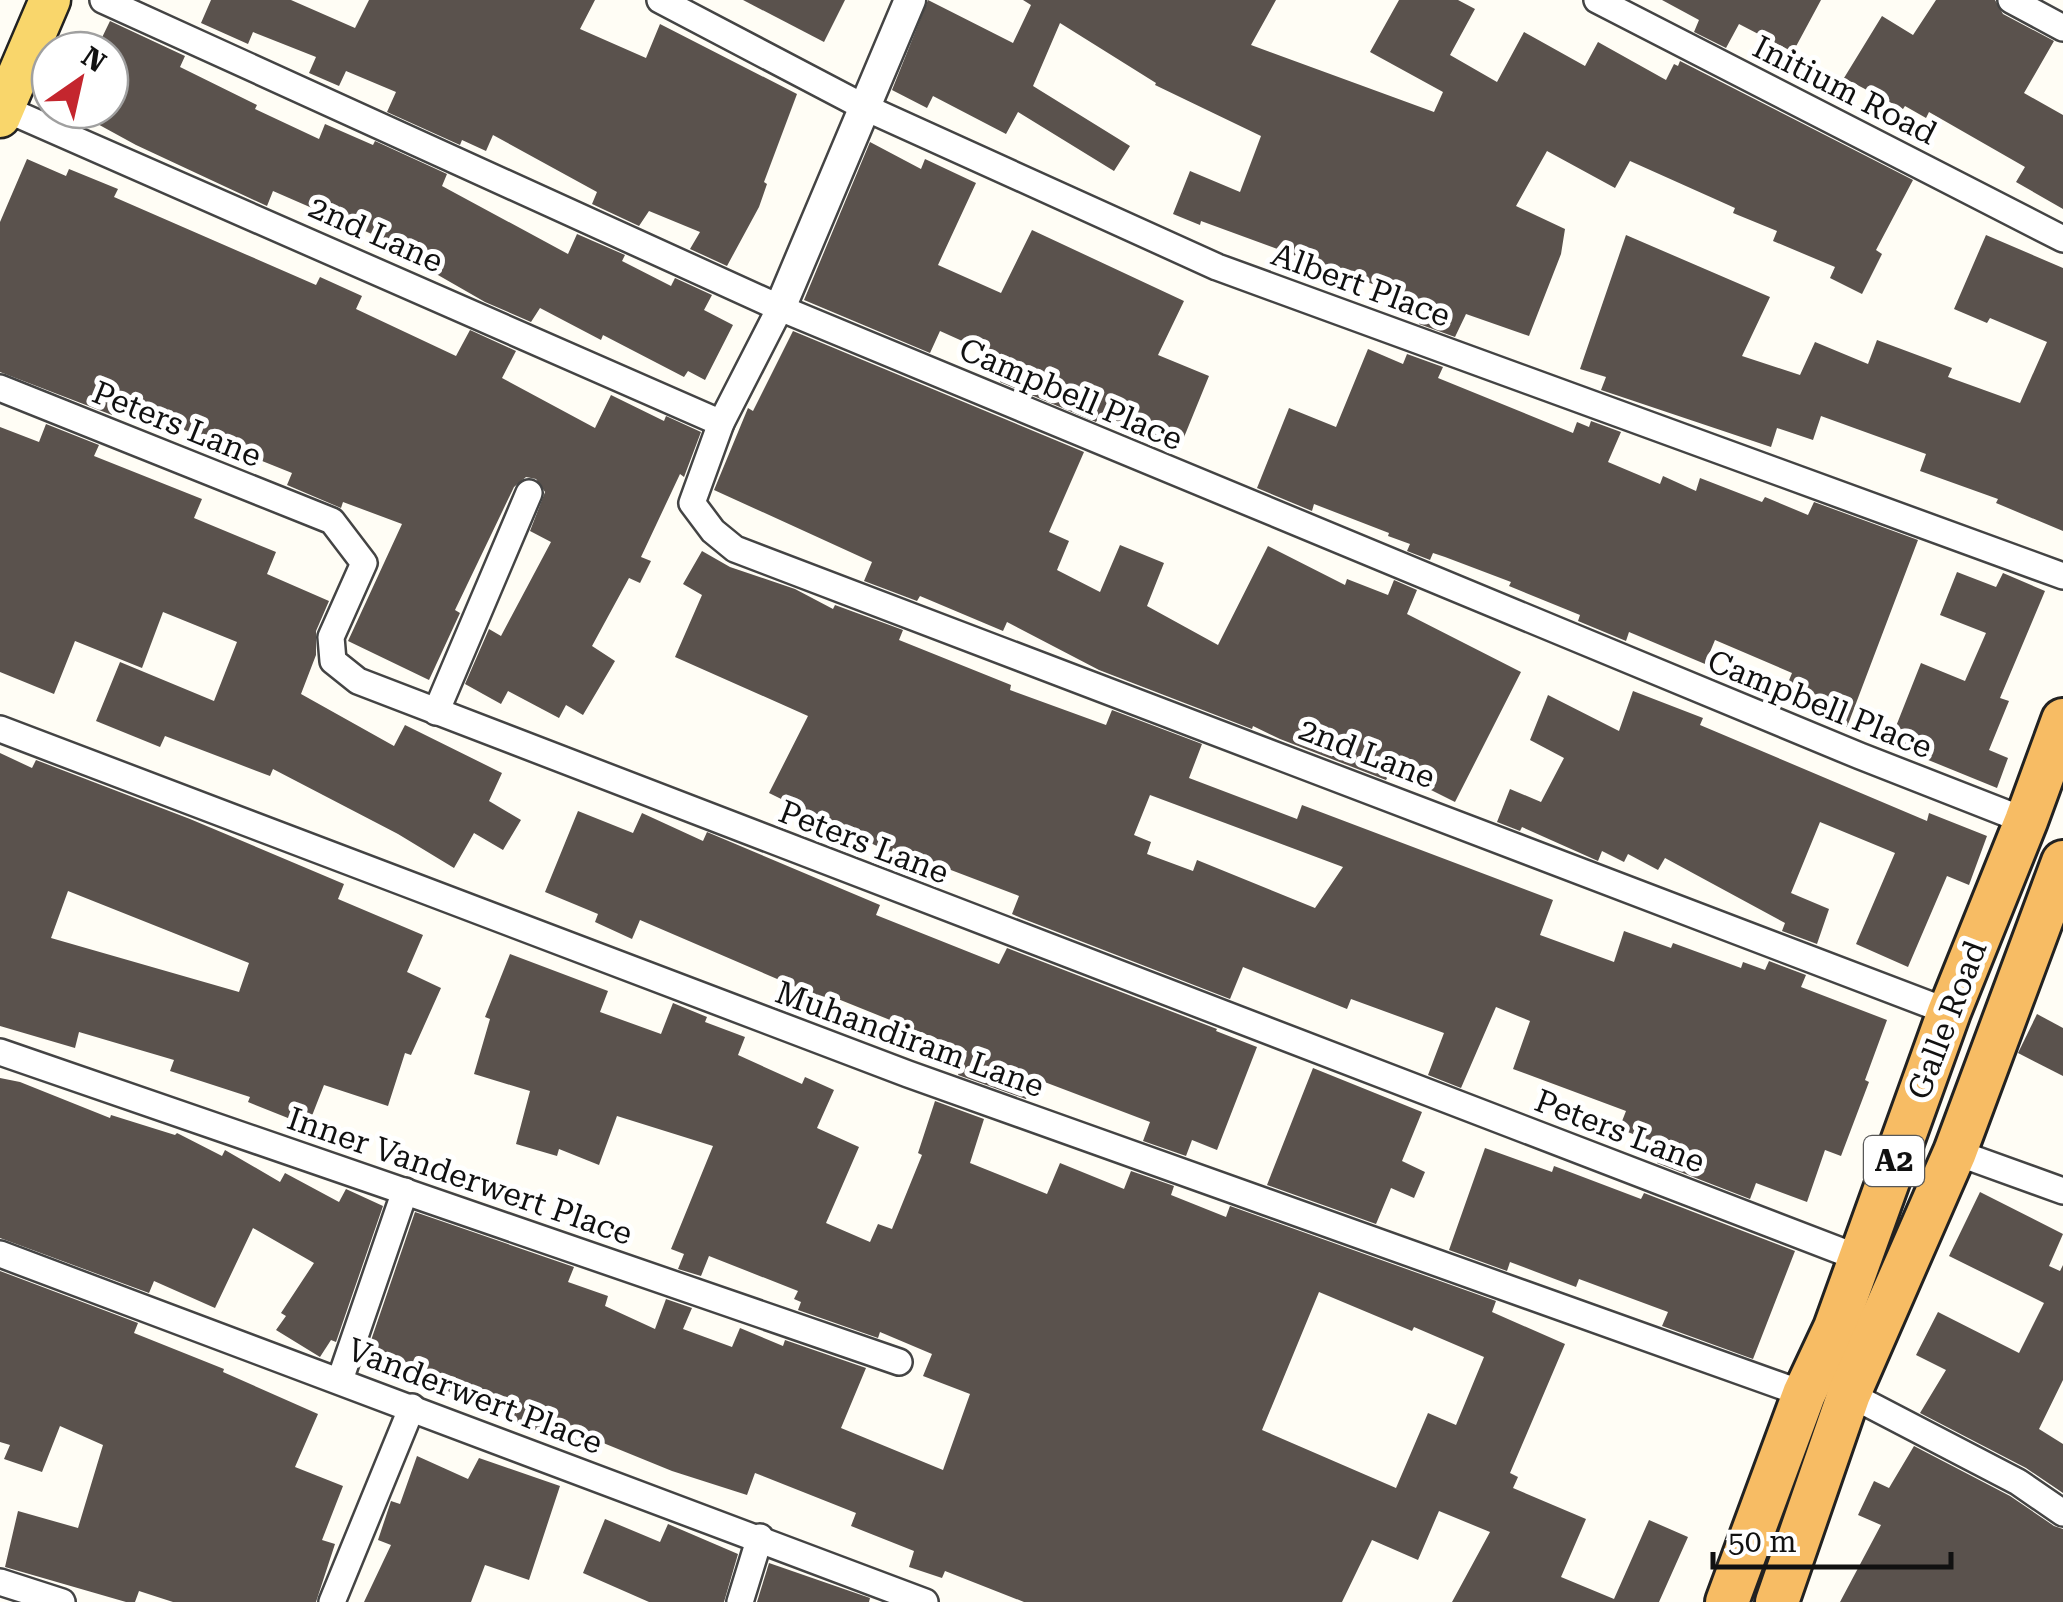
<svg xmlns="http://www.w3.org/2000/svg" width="2063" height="1602" font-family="'Roboto Serif',serif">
<rect width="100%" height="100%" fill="#fffdf5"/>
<!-- building -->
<g fill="#5a524d" fill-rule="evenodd">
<polygon points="211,0 291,0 355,28 369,0 595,0 580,29 646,58 660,24 797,94 764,182 767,184 759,207 727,266 690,249 700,232 649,211 639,226 592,204 597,192 493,135 486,151 462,140 460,145 387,112 396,92 346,71 339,86 309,73 316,57 253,32 248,44 201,23"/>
<polygon points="743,0 845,0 824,42"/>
<polygon points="928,0 1013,43 1031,5 1023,0 1276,0 1251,45 1434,112 1443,92 1370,52 1399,0 1458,0 1475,9 1450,55 1497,82 1524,32 1585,66 1598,42 1666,80 1674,64 1678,66 1680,61 1913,180 1876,250 1882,254 1862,294 1830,278 1835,267 1773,241 1777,231 1733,213 1735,208 1630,161 1615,188 1547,151 1516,206 1565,229 1561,254 1529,336 1466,314 1455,337 1419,324 1427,304 1201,221 1200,225 1173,214 1190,171 1240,192 1261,136 1155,85 1156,83 1060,23 1033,86 1130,146 1114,171 1018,112 1006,134 933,96 927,108 892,90"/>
<polygon points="1662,0 1821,0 1793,52 1739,24 1726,48 1694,32 1699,20"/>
<polygon points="1936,0 1995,0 2003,14 2054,41 2024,93 2063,115 2063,209 2016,182 2025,167 1929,112 1926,118 1905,106 1903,109 1844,78 1882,16 1913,35"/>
<polygon points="110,21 185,56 180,67 257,105 255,109 319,139 325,124 373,145 375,141 447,174 442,186 568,254 577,234 625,255 622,261 671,286 675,278 712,295 704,310 733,325 705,380 688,371 684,377 603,335 601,340 540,308 531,322 485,302 431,271 436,262 273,191 267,206 136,145 72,110 110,110 110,50 96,50"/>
<polygon points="870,142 921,169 925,159 976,183 938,265 1001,293 1032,230 1184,301 1158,355 1209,376 1180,447 1100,414 1096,422 1000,382 1009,362 940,331 930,353 804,300"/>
<polygon points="27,159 66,176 69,169 118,189 114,197 316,285 320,277 362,296 356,309 456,356 470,330 516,351 502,378 595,428 611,395 664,421 666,416 701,432 684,477 680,474 641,557 651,561 640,583 629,578 592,646 615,661 583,715 566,705 559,718 508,691 501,704 465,684 489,629 501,636 551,542 530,531 545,492 536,479 526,477 514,487 455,610 460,613 429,680 348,641 402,524 343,502 341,508 287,485 292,473 117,403 112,415 0,372 0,222"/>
<polygon points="1626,235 1770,297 1742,356 1800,375 1815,342 1868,364 1877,340 1952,368 1948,377 2020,403 2047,342 1990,318 1987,323 1954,309 1986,235 2063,268 2063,531 1996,503 1998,499 1920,471 1926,454 1821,416 1813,440 1777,428 1771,447 1601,390 1606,377 1580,369"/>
<polygon points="793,331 1084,452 1049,532 1069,541 1057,570 1100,592 1120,545 1164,563 1147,606 1218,645 1268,546 1345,585 1347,579 1388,595 1394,580 1417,590 1407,614 1521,672 1455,802 1391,770 1386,780 1280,739 1253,726 1252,729 1099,670 1007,622 1003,631 920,596 917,601 864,581 872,562 714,490 748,408 753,411"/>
<polygon points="1368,349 1403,364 1407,354 1443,367 1438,378 1573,433 1577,422 1589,427 1591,421 1621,432 1608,462 1660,484 1663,476 1696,491 1700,478 1762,502 1765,497 1808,515 1814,502 1918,540 1847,727 1781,700 1792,673 1715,640 1705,664 1629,632 1626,641 1578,621 1580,615 1509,586 1511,582 1445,557 1433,553 1430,560 1407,551 1410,544 1388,536 1389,533 1314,504 1312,511 1257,488 1289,408 1336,427"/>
<polygon points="46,424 99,445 94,456 202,499 194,518 276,552 267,574 329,601 316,631 316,655 301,694 394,746 405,725 502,773 489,801 521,820 503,850 474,833 454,868 398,834 273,769 270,776 165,736 160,747 96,721 120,662 214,701 237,642 163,612 142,668 75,641 54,694 0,672 0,427 39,442"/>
<path d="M702 551 730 567 795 589 833 609 835 605 903 630 899 640 1011 685 1010 690 1106 725 1112 710 1202 744 1189 778 1297 819 1302 805 1553 900 1540 935 1614 962 1624 931 1671 948 1673 943 1741 968 1743 962 1765 970 1769 961 1806 975 1801 987 1887 1020 1865 1080 1869 1082 1841 1156 1825 1150 1807 1202 1756 1183 1750 1199 1657 1163 1664 1145 1619 1129 1626 1111 1513 1069 1530 1021 1496 1007 1461 1088 1428 1075 1444 1033 1351 999 1347 1009 1243 967 1230 999 1021 918 1012 914 1019 896 893 848 891 853 769 793 808 716 675 657 702 595 683 584ZM1150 795 1343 867 1315 908 1197 860 1193 871 1147 854 1151 842 1134 835Z"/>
<polygon points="1957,572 1996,587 2003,573 2045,591 2000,698 2009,701 1989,750 2008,758 1997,788 1889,744 1921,663 1965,681 1986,633 1940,615"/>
<polygon points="1633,691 1703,718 1700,725 1927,821 1929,813 1987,836 1969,885 1947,876 1908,967 1856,944 1895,853 1820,822 1791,893 1829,909 1817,944 1782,931 1785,923 1665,858 1658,870 1628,854 1624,862 1602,851 1598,861 1522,827 1520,831 1497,822 1510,789 1541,802 1564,758 1530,740 1548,695 1619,731"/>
<path d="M0 753 32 768 36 760 190 819 344 884 338 899 423 935 407 972 441 988 411 1055 405 1053 388 1106 324 1085 308 1126 248 1102 250 1097 170 1071 174 1060 79 1032 75 1048 0 1026ZM68 891 249 963 239 992 51 938Z"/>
<polygon points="578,811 633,833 642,813 703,841 707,832 880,905 876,915 999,964 1007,948 1217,1029 1216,1031 1257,1047 1217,1150 1192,1140 1186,1156 1143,1141 1150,1122 1034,1078 1026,1099 958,1075 967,1051 833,997 831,1002 640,920 632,939 595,922 598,914 545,892"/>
<path d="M510 954 608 991 600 1012 661 1034 673 1003 707 1017 705 1022 745 1037 738 1055 802 1084 805 1077 834 1090 817 1128 859 1147 826 1223 870 1242 878 1224 892 1229 922 1155 918 1153 935 1101 984 1119 970 1163 1047 1194 1060 1163 1124 1189 1131 1171 1174 1186 1171 1195 1226 1217 1230 1206 1496 1301 1492 1312 1565 1344 1510 1473 1518 1477 1513 1488 1586 1519 1561 1577 1614 1599 1649 1520 1688 1537 1659 1602H1452L1490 1532 1439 1511 1418 1560 1372 1540 1342 1602H1024L945 1571 942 1578 909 1567 914 1551 851 1526 856 1513 755 1473 747 1495 672 1471 591 1438 585 1452 366 1355 415 1212 574 1267 568 1282 608 1296 605 1306 655 1329 666 1299 692 1308 683 1329 732 1347 740 1328 783 1346 785 1340 866 1368 841 1428 943 1470 970 1394 923 1376 932 1354 880 1332 878 1338 798 1310 801 1302 794 1299 798 1291 709 1256 701 1276 678 1269 684 1254 671 1249 713 1146 617 1116 599 1165 559 1149 557 1156 516 1144 530 1091 474 1074 490 1019 485 1017ZM1319 1292 1412 1331 1414 1327 1484 1357 1456 1425 1428 1413 1396 1488 1262 1430Z"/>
<polygon points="2037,1014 2063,1028 2063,1076 2018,1053"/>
<polygon points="1313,1068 1422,1112 1402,1161 1425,1172 1414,1198 1391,1188 1376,1224 1267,1185"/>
<polygon points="0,1078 20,1082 110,1118 111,1115 175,1135 177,1133 222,1156 225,1150 280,1182 285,1173 339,1202 346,1189 383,1206 336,1342 331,1340 320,1357 276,1330 286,1316 281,1313 314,1263 253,1228 215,1308 154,1281 149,1293 0,1238"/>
<polygon points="1485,1148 1552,1172 1554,1166 1641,1199 1644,1193 1795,1251 1753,1359 1662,1326 1668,1312 1579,1279 1576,1287 1510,1262 1507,1271 1449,1250"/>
<polygon points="1980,1192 2063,1234 2049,1266 2060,1271 2063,1265 2063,1380 2039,1429 2063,1444 2063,1493 2026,1468 1920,1413 1946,1370 1916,1355 1938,1312 2019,1353 2044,1303 1949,1256"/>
<polygon points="0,1271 138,1323 134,1333 224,1369 223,1372 318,1414 295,1467 343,1486 322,1540 335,1544 316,1602 173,1602 139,1591 135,1602 126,1602 5,1567 18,1511 78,1528 103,1445 60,1426 42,1472 4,1459 10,1445 0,1442"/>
<polygon points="1914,1446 2010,1496 2054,1526 2063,1529 2063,1602 1840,1602 1881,1525 1858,1515 1874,1481 1889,1488"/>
<polygon points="417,1456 468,1479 479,1458 560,1486 529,1580 485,1565 471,1602 364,1602 391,1545 378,1540 391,1501 400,1504"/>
<polygon points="605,1519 660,1542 668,1524 738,1554 724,1602 649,1602 583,1573"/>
<polygon points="769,1563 870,1598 869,1602 757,1602"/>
</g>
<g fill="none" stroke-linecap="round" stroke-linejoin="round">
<defs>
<g id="minor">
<polyline points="103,0 780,308 1860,756 2026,821"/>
<polyline points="660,0 864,107 1217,267 2063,576"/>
<polyline points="1597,0 2063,239"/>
<polyline points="2011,0 2063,28"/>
<polyline points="3,108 721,423"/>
<polyline points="780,308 721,423 692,503 713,531 735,549 1949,1012"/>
<polyline points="0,388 332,521 364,563 331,637 333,661 358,681 1859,1258"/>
<polyline points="436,712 529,493"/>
<polyline points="0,729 908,1074 1804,1394"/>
<polyline points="0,1052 899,1362"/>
<polyline points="1955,1152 2063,1191"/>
<polyline points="0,1254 925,1602"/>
<polyline points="340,1380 405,1191"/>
<polyline points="1849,1394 2018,1482 2063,1513"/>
<polyline points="0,1582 62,1602"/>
<polyline points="332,1602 412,1407"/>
<polyline points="740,1602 760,1537"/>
</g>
<polyline id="tertiary" points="780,308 910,0"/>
<polyline id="primary" points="0,117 50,0"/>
<g id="trunk">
<polyline points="1727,1602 1804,1394 1835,1328 1949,1012 2026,821 2063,720"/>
<polyline points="1777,1602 1849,1394 1955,1152 2063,862"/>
</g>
</defs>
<!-- minor casing -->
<use href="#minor" stroke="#444" stroke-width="30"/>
<!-- tertiary casing -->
<use href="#tertiary" stroke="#444" stroke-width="35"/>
<!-- primary casing -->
<use href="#primary" stroke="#222" stroke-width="45"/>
<!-- trunk casing -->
<use href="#trunk" stroke="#222" stroke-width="48"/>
<!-- minor -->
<use href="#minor" stroke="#fff" stroke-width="25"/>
<!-- tertiary -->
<use href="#tertiary" stroke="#fff" stroke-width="30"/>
<!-- primary -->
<use href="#primary" stroke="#f9d66b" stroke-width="40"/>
<!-- trunk -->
<use href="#trunk" stroke="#f7bc64" stroke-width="42"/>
</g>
<g text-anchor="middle" stroke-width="10" stroke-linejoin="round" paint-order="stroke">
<!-- shield labels -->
<rect fill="#fff" stroke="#585858" stroke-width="2.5" x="1864" y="1136" width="60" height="50" rx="8"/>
<g font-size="30" font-weight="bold" fill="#111">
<text x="1894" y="1171">A2</text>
</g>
<!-- street labels -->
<g font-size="32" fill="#111" stroke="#fff">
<text transform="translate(1845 90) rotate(27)" y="11">Initium Road</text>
<text transform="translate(376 234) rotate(24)" y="11">2nd Lane</text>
<text transform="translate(1361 285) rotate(20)" y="11">Albert Place</text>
<text transform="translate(1071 394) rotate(23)" y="11">Campbell Place</text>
<text transform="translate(177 424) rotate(22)" y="11">Peters Lane</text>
<text transform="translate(1820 704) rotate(22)" y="11">Campbell Place</text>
<text transform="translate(1367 753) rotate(21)" y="11">2nd Lane</text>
<text transform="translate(864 842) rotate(21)" y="11">Peters Lane</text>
<text transform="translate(1947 1020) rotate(-69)" y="11">Galle Road</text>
<text transform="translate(910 1039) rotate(20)" y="11">Muhandiram Lane</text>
<text transform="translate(1620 1131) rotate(21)" y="11">Peters Lane</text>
<text transform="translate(460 1176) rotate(19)" y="11">Inner Vanderwert Place</text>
<text transform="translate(475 1396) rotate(21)" y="11">Vanderwert Place</text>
</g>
</g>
<!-- north arrow -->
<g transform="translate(80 80) rotate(34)"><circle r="48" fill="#ffffff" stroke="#a0a0a0" stroke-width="2.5"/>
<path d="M0-8L18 38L0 25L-18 38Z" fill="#c4262e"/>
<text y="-15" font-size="28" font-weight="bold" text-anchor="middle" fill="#111111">N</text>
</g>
<!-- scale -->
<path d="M1713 1552v15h238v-15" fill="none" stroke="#111111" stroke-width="5"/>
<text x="1728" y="1552" font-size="30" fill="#111111" stroke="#ffffff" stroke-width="8" paint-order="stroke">50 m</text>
</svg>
